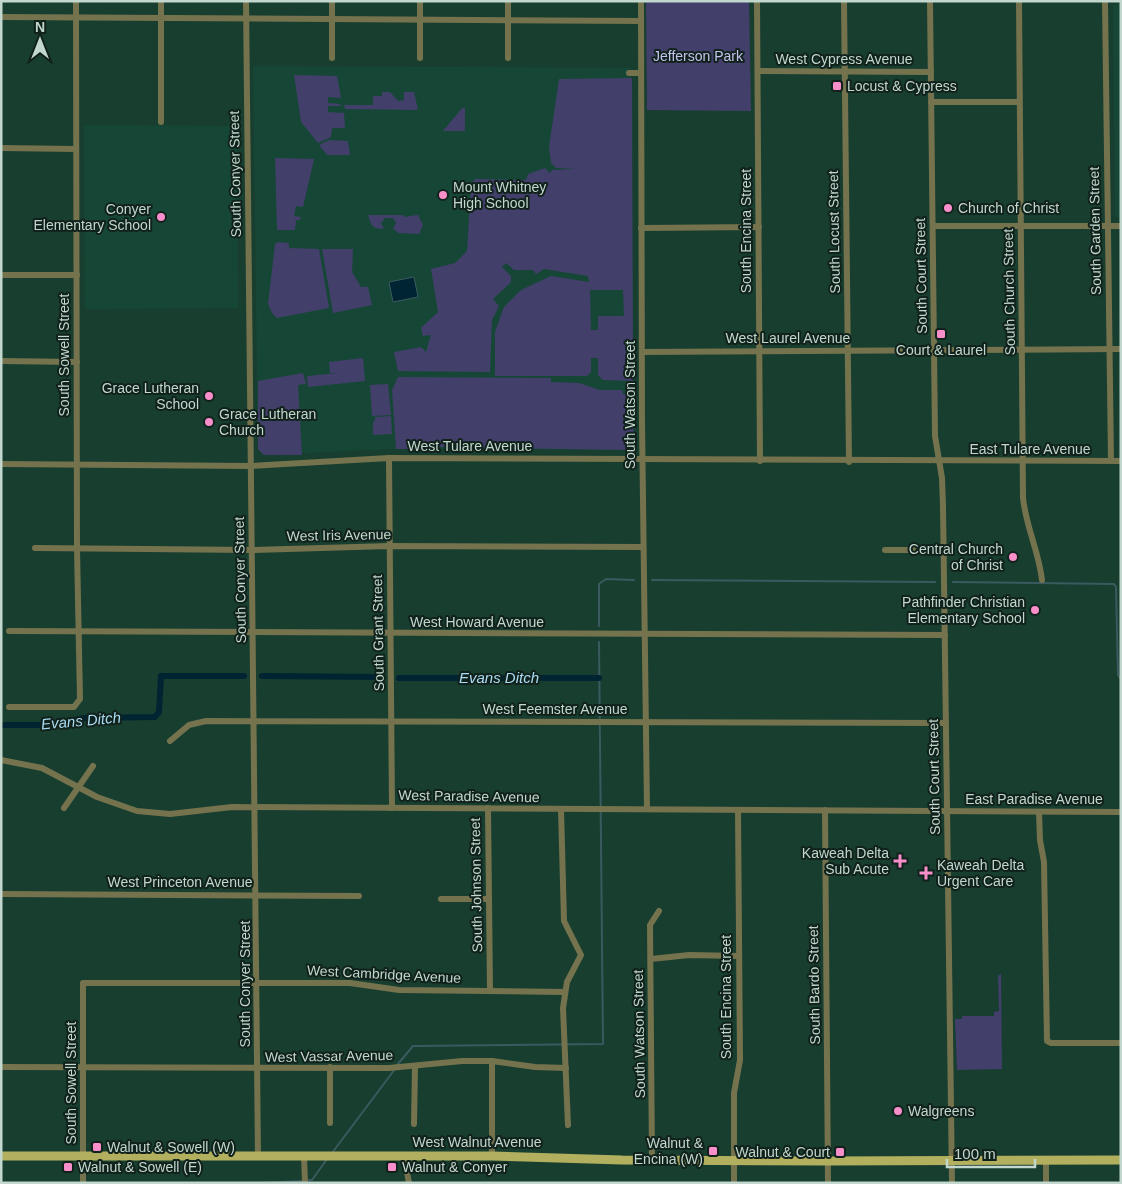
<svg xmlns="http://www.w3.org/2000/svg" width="1122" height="1184" font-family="Helvetica,sans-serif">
<rect width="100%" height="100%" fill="#183e30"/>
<!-- built -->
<g fill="#164736">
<polygon points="1113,5 1121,5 1121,217 1115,217"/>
<polygon points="253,66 631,68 634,446 630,450 388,449 264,455 258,449"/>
<polygon points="84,125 237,126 238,308 85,309"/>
</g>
<!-- green -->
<g fill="#423f6b" fill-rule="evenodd">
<polygon points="646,1 749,1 751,111 647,110"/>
<polygon points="294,75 337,76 341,98 328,97 328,103 340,104 341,106 328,106 328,112 344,113 345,128 332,128 331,137 318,143 301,122"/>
<path d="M632 78 633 381 603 380 598 375V358H591V372L587 376H495V332L504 307 521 290 551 276 589 282 588 276 544 269 536 274 533 270H514L506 263 502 267 511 276V282L493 299 499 306 492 320 490 372 398 371 394 352 421 347 426 352 431 335 423 336 421 328 438 312 431 269 455 263 467 251 471 184 475 179 526 180 528 174 545 168 550 173 552 170 576 169 556 168 551 163 549 147 559 79ZM590 290H623L624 316H598V330H591Z"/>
<polygon points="382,92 390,92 398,101 404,100 404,92 414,92 418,110 345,109 344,105 373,105 373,96 382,96"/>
<polygon points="462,108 465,108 465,131 443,131"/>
<polygon points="329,140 348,141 350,155 327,155 319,145"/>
<polygon points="275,158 314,159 303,207 296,206 294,216 301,217 300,220 296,220 295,230 277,230"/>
<path d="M368 215H403L404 217 418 215 423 225 419 234 399 233 393 229 396 223 393 218H385L381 223 384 229C373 229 371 226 368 215Z"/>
<polygon points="278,242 289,243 289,248 319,249 329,308 277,318 272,313 268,304 275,244"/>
<polygon points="322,249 353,249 352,272 361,287 368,287 372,305 333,313"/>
<polygon points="363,358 365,381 308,387 307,376 338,373 330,373 329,362"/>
<polygon points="303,373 306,384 298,385 302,455 264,455 258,449 258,381"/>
<polygon points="398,377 551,378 551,382 579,383 600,390 622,390 623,394 633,394 634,446 626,450 435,447 434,449 396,449 392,390"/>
<polygon points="388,384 391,415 372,416 370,385"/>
<polygon points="391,416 392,434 373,435 373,422 375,421 375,417"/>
<polygon points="1001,974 1002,1069 957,1070 955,1019 962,1019 962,1016 994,1016 994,1012 999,1011 998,976"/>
</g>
<!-- water -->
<polygon fill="#002431" stroke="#3a5a60" points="414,277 418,297 393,302 389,282"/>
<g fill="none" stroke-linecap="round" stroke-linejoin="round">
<!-- stream -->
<g stroke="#3a5a60" stroke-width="2">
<polyline points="652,580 935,582"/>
<polyline points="953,582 1114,584 1116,587 1118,675 1121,679"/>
<polyline points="599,626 599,584 606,579 634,580"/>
<polyline points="397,1065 413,1046 603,1044 599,642"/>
<polyline points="332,1153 395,1069"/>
<polyline points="308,1180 312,1180 327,1159"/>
<polyline points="260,1183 303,1181"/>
</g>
<!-- canal -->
<g stroke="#002431" stroke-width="6">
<polyline points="262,676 382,677"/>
<polyline points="399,678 599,678"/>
<polyline points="1,725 57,725 83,718 155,717 159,712 161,676 244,676"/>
</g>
<!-- minor -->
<g stroke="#74734d" stroke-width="6">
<polyline points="246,1 258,1157"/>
<polyline points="420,1 420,58"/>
<polyline points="508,1 508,58"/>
<polyline points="641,1 642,423 647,809"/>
<polyline points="757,1 760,461"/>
<polyline points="844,1 849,462"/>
<polyline points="930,1 935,436 942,478 943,506 952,1183"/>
<path d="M1019 1 1023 498C1026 527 1039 552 1042 580"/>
<polyline points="1105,1 1111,461"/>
<polyline points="1,17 641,21"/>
<polyline points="332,58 332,1"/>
<polyline points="758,71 931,72"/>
<polyline points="629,73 641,73"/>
<polyline points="931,102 1019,102"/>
<polyline points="161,122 161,1"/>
<polyline points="1,148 76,149"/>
<polyline points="933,226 1121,226"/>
<polyline points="641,228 759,227"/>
<polyline points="1,275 77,275"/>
<polyline points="642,352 1121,349"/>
<polyline points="1,361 77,362"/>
<polyline points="389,458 392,808"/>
<polyline points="1,464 250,466 389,458 1121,461"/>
<polyline points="35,548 253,550 389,546 643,547"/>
<polyline points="885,550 944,550"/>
<polyline points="9,631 945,635"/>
<polyline points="9,707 74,707 80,699 77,549 76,1"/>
<polyline points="170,741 189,725 206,721 946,723"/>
<polyline points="1,760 42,768 97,797 137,811 170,814 232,807 1121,812"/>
<polyline points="64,808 93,766"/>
<polyline points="488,808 490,991"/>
<polyline points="561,809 564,921 581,955 567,982 563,1008 568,1125"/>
<polyline points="825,810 828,1183"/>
<polyline points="1039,812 1040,840 1044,862 1047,1041 1051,1043 1121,1043"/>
<polyline points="1,894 359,896"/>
<polyline points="441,899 489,899"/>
<polyline points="651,959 689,955 739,956"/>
<polyline points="1,1067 389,1068 462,1061 492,1061 535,1067 566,1068"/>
<polyline points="330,1123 330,1067"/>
<polyline points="414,1124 415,1066"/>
<polyline points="304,1156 305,1183"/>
<polyline points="404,1156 409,1183"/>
<polyline points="492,1156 492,1061"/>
<polyline points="652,1160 650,925 659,911"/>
<polyline points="1046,1160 1046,1183"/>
<polyline points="83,1183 83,983 350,983 399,990 564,992"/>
<polyline points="734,1183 734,1093 740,1060 738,810"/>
</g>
<!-- major -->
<polyline stroke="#b2af5e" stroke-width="9" points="1,1156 492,1156 622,1160 828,1161 1121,1160"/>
</g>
<!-- markers -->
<g fill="#f98fca" stroke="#11211b" stroke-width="2">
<rect x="832" y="81" width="10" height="10" rx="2.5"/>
<circle cx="443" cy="195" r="5"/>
<circle cx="948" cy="208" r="5"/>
<circle cx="161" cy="217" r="5"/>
<rect x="936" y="329" width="10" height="10" rx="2.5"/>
<circle cx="209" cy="396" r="5"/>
<circle cx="209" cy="422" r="5"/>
<circle cx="1013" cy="557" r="5"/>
<circle cx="1035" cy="610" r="5"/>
<path d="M897.5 853.5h5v5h5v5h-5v5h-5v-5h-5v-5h5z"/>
<path d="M923.5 865.5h5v5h5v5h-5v5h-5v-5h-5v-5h5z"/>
<circle cx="898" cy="1111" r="5"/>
<rect x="92" y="1142" width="10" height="10" rx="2.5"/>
<rect x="708" y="1146" width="10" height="10" rx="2.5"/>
<rect x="835" y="1147" width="10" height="10" rx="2.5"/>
<rect x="63" y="1162" width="10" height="10" rx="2.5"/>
<rect x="387" y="1162" width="10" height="10" rx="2.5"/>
</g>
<g text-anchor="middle" stroke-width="4" stroke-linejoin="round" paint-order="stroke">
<!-- park labels -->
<g font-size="14" fill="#c4c3ee" stroke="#11211b">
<text x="698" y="61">Jefferson Park</text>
</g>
<!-- street labels -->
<g font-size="14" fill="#c2d7cd" stroke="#11211b">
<text x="844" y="64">West Cypress Avenue</text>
<text transform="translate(235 174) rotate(-91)" y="5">South Conyer Street</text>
<text transform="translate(746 231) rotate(-90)" y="5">South Encina Street</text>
<text transform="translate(1095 231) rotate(-91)" y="5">South Garden Street</text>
<text transform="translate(834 232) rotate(-91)" y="5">South Locust Street</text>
<text transform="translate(921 276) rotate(-91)" y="5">South Court Street</text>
<text transform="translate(1009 292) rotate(-91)" y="5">South Church Street</text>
<text x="788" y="343">West Laurel Avenue</text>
<text transform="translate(64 355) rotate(-90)" y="5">South Sowell Street</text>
<text transform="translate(630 405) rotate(-90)" y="5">South Watson Street</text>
<text x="470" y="451">West Tulare Avenue</text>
<text x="1030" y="454">East Tulare Avenue</text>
<text transform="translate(339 535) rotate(-1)" y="5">West Iris Avenue</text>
<text transform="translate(240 580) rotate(-91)" y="5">South Conyer Street</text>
<text x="477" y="627">West Howard Avenue</text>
<text transform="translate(378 633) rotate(-91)" y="5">South Grant Street</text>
<text x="555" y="714">West Feemster Avenue</text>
<text transform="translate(934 777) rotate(-91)" y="5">South Court Street</text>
<text transform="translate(469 796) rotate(1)" y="5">West Paradise Avenue</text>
<text x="1034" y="804">East Paradise Avenue</text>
<text x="180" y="887">West Princeton Avenue</text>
<text transform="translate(476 885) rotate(-91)" y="5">South Johnson Street</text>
<text transform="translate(384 974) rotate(3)" y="5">West Cambridge Avenue</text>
<text transform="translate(245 984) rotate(-90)" y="5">South Conyer Street</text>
<text transform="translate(814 985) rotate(-91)" y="5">South Bardo Street</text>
<text transform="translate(726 997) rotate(-90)" y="5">South Encina Street</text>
<text transform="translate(639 1034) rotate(-91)" y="5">South Watson Street</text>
<text transform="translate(329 1056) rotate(-1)" y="5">West Vassar Avenue</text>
<text transform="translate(71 1083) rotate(-90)" y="5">South Sowell Street</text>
<text x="477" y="1147">West Walnut Avenue</text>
</g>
<!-- poi labels -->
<g font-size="14" fill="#c2d7cd" stroke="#11211b" text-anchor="start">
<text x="847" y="91">Locust &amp; Cypress</text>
<text x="453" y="192">Mount Whitney<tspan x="453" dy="16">High School</tspan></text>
<text x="958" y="213">Church of Christ</text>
<text x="151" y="214" text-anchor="end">Conyer<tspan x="151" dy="16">Elementary School</tspan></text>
<text x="941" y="355" text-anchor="middle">Court &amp; Laurel</text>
<text x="199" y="393" text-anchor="end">Grace Lutheran<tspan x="199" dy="16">School</tspan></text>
<text x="219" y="419">Grace Lutheran<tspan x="219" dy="16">Church</tspan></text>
<text x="1003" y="554" text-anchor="end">Central Church<tspan x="1003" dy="16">of Christ</tspan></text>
<text x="1025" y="607" text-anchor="end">Pathfinder Christian<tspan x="1025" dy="16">Elementary School</tspan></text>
<text x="889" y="858" text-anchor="end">Kaweah Delta<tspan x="889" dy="16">Sub Acute</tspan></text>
<text x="937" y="870">Kaweah Delta<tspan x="937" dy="16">Urgent Care</tspan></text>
<text x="908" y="1116">Walgreens</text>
<text x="703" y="1148" text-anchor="end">Walnut &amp;<tspan x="703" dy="16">Encina (W)</tspan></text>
<text x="107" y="1152">Walnut &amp; Sowell (W)</text>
<text x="830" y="1157" text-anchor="end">Walnut &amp; Court</text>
<text x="78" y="1172">Walnut &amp; Sowell (E)</text>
<text x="402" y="1172">Walnut &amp; Conyer</text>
</g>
<!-- water labels -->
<g font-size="15" font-style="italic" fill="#a9dcf2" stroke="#11211b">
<text x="499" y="683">Evans Ditch</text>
<text transform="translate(81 721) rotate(-5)" y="5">Evans Ditch</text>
</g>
</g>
<!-- border -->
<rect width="1122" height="1184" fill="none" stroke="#c2d7cd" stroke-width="5"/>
<!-- north arrow -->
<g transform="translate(40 40)" stroke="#11211b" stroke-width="4" paint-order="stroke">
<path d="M0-4L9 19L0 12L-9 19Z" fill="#c2d7cd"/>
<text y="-8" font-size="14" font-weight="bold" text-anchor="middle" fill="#c2d7cd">N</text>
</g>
<!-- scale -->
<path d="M947 1159v8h88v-8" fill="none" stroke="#c2d7cd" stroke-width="2.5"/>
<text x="954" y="1159" font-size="15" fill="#c2d7cd" stroke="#11211b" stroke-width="4" paint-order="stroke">100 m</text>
</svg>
